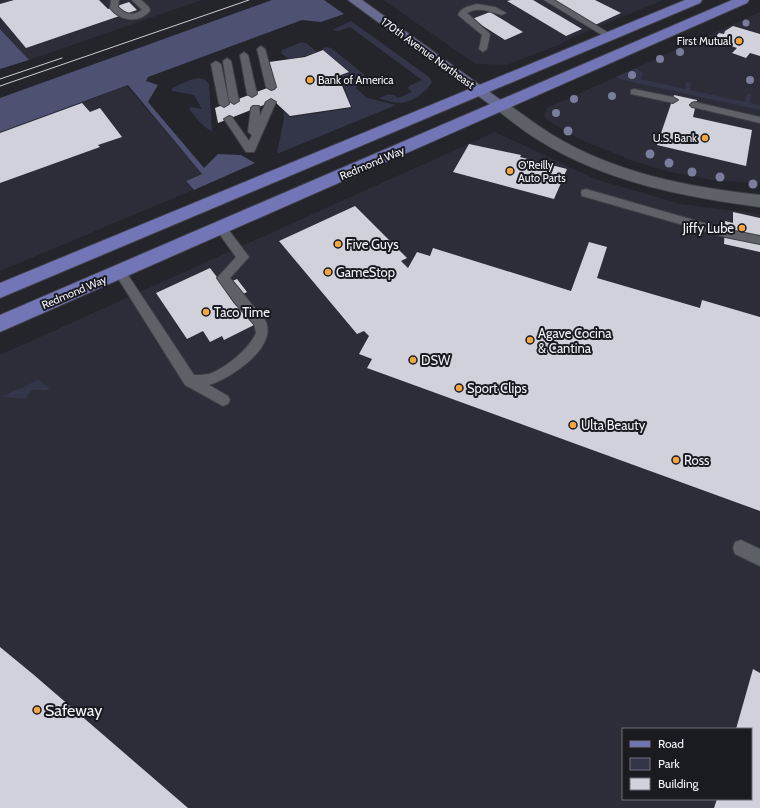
<svg xmlns="http://www.w3.org/2000/svg" width="760" height="808" font-family="Cabin,sans-serif">
<rect width="100%" height="100%" fill="#24242b"/>
<!-- built -->
<g fill="#2c2d39" fill-rule="evenodd">
<polygon points="0,0 202,0 29,60 0,28"/>
<polygon points="383,0 663,0 571,38 561,44 507,65 476,64"/>
<polygon points="760,12 760,183 713,180 674,173 636,162 579,139 547,120 544,115 547,108"/>
<polygon points="127,86 202,174 185,181 193,190 0,271 0,132"/>
<path d="M495 132 595 179 681 204 760 214V808H0V355ZM623 729H751V799H623Z"/>
</g>
<!-- green -->
<g fill="#333549">
<path d="M351 21 429 77 432 82C427 92 411 103 399 103 393 103 386 100 380 99L379 98C387 95 391 92 398 98L412 92 408 88 409 86 422 80 350 27 338 31 332 30Z"/>
<polygon points="302,42 306,43 317,52 305,56 289,59 281,53 282,50"/>
<polygon points="326,47 331,48 366,76 355,81 358,85 356,88 367,98 396,105 277,154 284,118 283,111 290,117 352,108 340,76 350,72 322,49"/>
<polygon points="636,68 643,73 641,79 685,89 686,82 691,83 690,90 745,102 747,94 751,94 750,103 760,105 760,110 623,80 616,77"/>
<path d="M198 78 204 79 209 84 212 131C203 128 195 116 189 109L191 107 202 109 194 95 172 91V88L190 80Z"/>
<polygon points="38,380 50,389 47,390 31,390 26,399 1,397"/>
</g>
<!-- forest -->
<g fill="#4e5172">
<polygon points="272,0 324,0 344,14 321,22 302,20 148,77 146,81 158,85 148,102 204,168 218,154 241,155 255,163 194,190 186,181 202,174 128,85 0,132 0,98"/>
<polygon points="0,29 29,60 0,69"/>
</g>
<!-- building -->
<g fill="#d0d1da">
<polygon points="14,0 99,0 108,9 129,2 137,10 26,48 0,17 0,4"/>
<polygon points="511,0 533,0 582,29 566,36 507,1"/>
<polygon points="551,0 595,0 621,13 595,25"/>
<polygon points="490,12 523,32 505,40 472,19"/>
<polygon points="733,26 760,34 760,56 750,53 746,58 732,53 737,48 713,40 719,33 724,34 725,31"/>
<polygon points="323,50 349,72 338,76 351,107 290,116 274,101 218,123 215,108 275,85 269,62 305,57"/>
<polygon points="674,95 697,100 693,117 752,130 746,166 657,145"/>
<polygon points="82,103 90,112 100,108 122,137 98,145 100,147 0,183 0,133"/>
<polygon points="469,144 521,155 520,157 567,169 554,199 453,172"/>
<polygon points="355,206 407,258 401,261 408,268 417,252 430,256 433,248 571,291 589,242 607,247 597,278 700,308 702,300 760,317 760,511 367,368 372,359 359,354 369,336 364,331 357,334 279,241"/>
<polygon points="733,212 760,218 760,252 724,244 725,221 733,223"/>
<polygon points="210,268 223,285 237,279 247,292 234,299 254,325 224,340 222,336 210,342 203,331 187,339 156,293"/>
<polygon points="0,647 34,675 188,808 0,808"/>
<polygon points="753,669 760,673 760,808 714,808 717,799 751,799 751,729 736,729"/>
</g>
<g fill="none" stroke-linecap="round" stroke-linejoin="round">
<defs>
<g id="service">
<path d="M111 0H119L118 7C126 15 132 16 142 10L132 0H141L149 7 150 11C138 24 120 21 110 8Z"/>
<polygon points="544,0 554,0 614,36 613,38 607,38"/>
<path d="M477 4 495 7 506 13 502 15C489 12 480 6 467 13L490 34 487 49 483 52 479 49 482 35 458 15C461 7 470 6 477 4Z"/>
<polygon points="261,46 265,49 276,87 274,89 271,90 266,87 257,49"/>
<polygon points="244,52 248,55 257,94 252,97 247,94 240,55"/>
<polygon points="227,58 231,61 239,101 234,104 229,101 223,61"/>
<polygon points="216,61 221,64 229,104 224,107 219,104 211,64"/>
<polygon points="634,89 673,97 678,100 673,103 631,94 631,90"/>
<polygon points="271,99 276,102 255,150 254,152 246,152 224,119 229,116 232,117 249,141 252,135 248,132 251,108 253,106 259,106 260,116 266,102"/>
<polygon points="695,102 760,117 760,123 692,107 690,105 692,103"/>
<polygon points="586,189 725,229 760,236 760,244 725,237 582,196 581,193 582,190"/>
<path d="M221 224 225 225 249 257 230 278 265 320C279 346 231 379 209 385L228 396 230 400 228 404 223 406 185 385 114 272 116 269H124L194 375C199 375 204 375 209 374 226 368 249 349 256 333L254 324 234 302 217 278 236 257 215 228Z"/>
<polygon points="741,540 760,549 760,566 735,554 733,548 735,542"/>
</g>
<path id="tertiary" d="M501 101 506 103C521 113 536 125 551 134 614 173 688 187 760 195V207C684 197 606 182 540 141 525 132 510 120 496 109L493 106 496 103Z"/>
<polygon id="secondary" points="348,0 362,0 509,106 506,109 496,109"/>
<g id="primary">
<polygon points="685,0 702,0 700,3 0,298 0,283"/>
<polygon points="732,0 749,0 747,3 0,332 0,315"/>
</g>
</defs>
<!-- service casing -->
<use href="#service" stroke="#3f4046" stroke-width="2"/>
<!-- tertiary casing -->
<use href="#tertiary" stroke="#3f4046" stroke-width="2"/>
<!-- secondary casing -->
<use href="#secondary" stroke="#3f4046" stroke-width="2"/>
<!-- primary casing -->
<use href="#primary" stroke="#3f4046" stroke-width="2"/>
<!-- service -->
<use href="#service" fill="#5f6168" fill-rule="evenodd"/>
<!-- tertiary -->
<use href="#tertiary" fill="#5f6168" fill-rule="evenodd"/>
<!-- secondary -->
<use href="#secondary" fill="#686b8f" fill-rule="evenodd"/>
<!-- primary -->
<use href="#primary" fill="#7275b6" fill-rule="evenodd"/>
<!-- tram -->
<g stroke="#cdcdd3" stroke-width="1">
<polyline points="0,79 62,58"/>
<polyline points="0,86 249,0"/>
</g>
</g>
<!-- trees -->
<g fill="#7a7d9b">
<circle cx="746" cy="23" r="3.5"/>
<circle cx="697" cy="43" r="3.5"/>
<circle cx="680" cy="52" r="4"/>
<circle cx="660" cy="59" r="4"/>
<circle cx="632" cy="75" r="4"/>
<circle cx="750" cy="80" r="4"/>
<circle cx="612" cy="96" r="4"/>
<circle cx="574" cy="99" r="4"/>
<circle cx="556" cy="113" r="4"/>
<circle cx="568" cy="131" r="4.5"/>
<circle cx="650" cy="154" r="4.5"/>
<circle cx="669" cy="163" r="4.5"/>
<circle cx="692" cy="172" r="4.5"/>
<circle cx="720" cy="177" r="4.5"/>
<circle cx="753" cy="184" r="4.5"/>
</g>
<!-- markers -->
<g fill="#f2a541" stroke="#1a1b21" stroke-width="1.5">
<circle cx="739" cy="41" r="4"/>
<circle cx="310" cy="80" r="4"/>
<circle cx="705" cy="138" r="4"/>
<circle cx="510" cy="171" r="4"/>
<circle cx="742" cy="228" r="4"/>
<circle cx="338" cy="244" r="4"/>
<circle cx="328" cy="272" r="4"/>
<circle cx="206" cy="312" r="4"/>
<circle cx="530" cy="340" r="4"/>
<circle cx="413" cy="360" r="4"/>
<circle cx="459" cy="388" r="4"/>
<circle cx="573" cy="425" r="4"/>
<circle cx="676" cy="460" r="4"/>
<circle cx="37" cy="710" r="4"/>
</g>
<g text-anchor="middle" stroke-width="4" stroke-linejoin="round" paint-order="stroke">
<!-- far-poi labels -->
<g font-size="11" fill="#f2f3f8" stroke="#1a1b21" text-anchor="end">
<text x="731" y="45">First Mutual</text>
<text x="318" y="84" text-anchor="start">Bank of America</text>
<text x="697" y="142">U.S. Bank</text>
<text x="518" y="169" text-anchor="start">O'Reilly<tspan x="518" dy="13">Auto Parts</tspan></text>
</g>
<!-- far-street labels -->
<g font-size="11" fill="#f2f3f8" stroke="#1a1b21">
<text transform="translate(428 53) rotate(36)" y="4">170th Avenue Northeast</text>
<text transform="translate(372 163) rotate(-23)" y="4">Redmond Way</text>
<text transform="translate(74 292) rotate(-23)" y="4">Redmond Way</text>
</g>
<!-- poi labels -->
<g font-size="13" fill="#f2f3f8" stroke="#1a1b21" text-anchor="start">
<text x="734" y="233" text-anchor="end">Jiffy Lube</text>
<text x="346" y="249">Five Guys</text>
<text x="336" y="277">GameStop</text>
<text x="214" y="317">Taco Time</text>
<text x="538" y="338">Agave Cocina<tspan x="538" dy="15">&amp; Cantina</tspan></text>
<text x="421" y="365">DSW</text>
<text x="467" y="393">Sport Clips</text>
<text x="581" y="430">Ulta Beauty</text>
<text x="684" y="465">Ross</text>
</g>
<!-- near-poi labels -->
<g font-size="16" fill="#f2f3f8" stroke="#1a1b21" text-anchor="start">
<text x="45" y="716">Safeway</text>
</g>
</g>
<!-- legend -->
<rect x="622" y="728" width="130" height="72" fill="#1a1b21" stroke="#707177"/>
<rect x="630" y="741" width="20" height="6" fill="#7275b6" stroke="#707177"/>
<text x="658" y="748" font-size="12" fill="#f2f3f8">Road</text>
<rect x="630" y="758" width="20" height="12" fill="#333549" stroke="#707177"/>
<text x="658" y="768" font-size="12" fill="#f2f3f8">Park</text>
<rect x="630" y="778" width="20" height="12" fill="#d0d1da" stroke="#707177"/>
<text x="658" y="788" font-size="12" fill="#f2f3f8">Building</text>
</svg>
